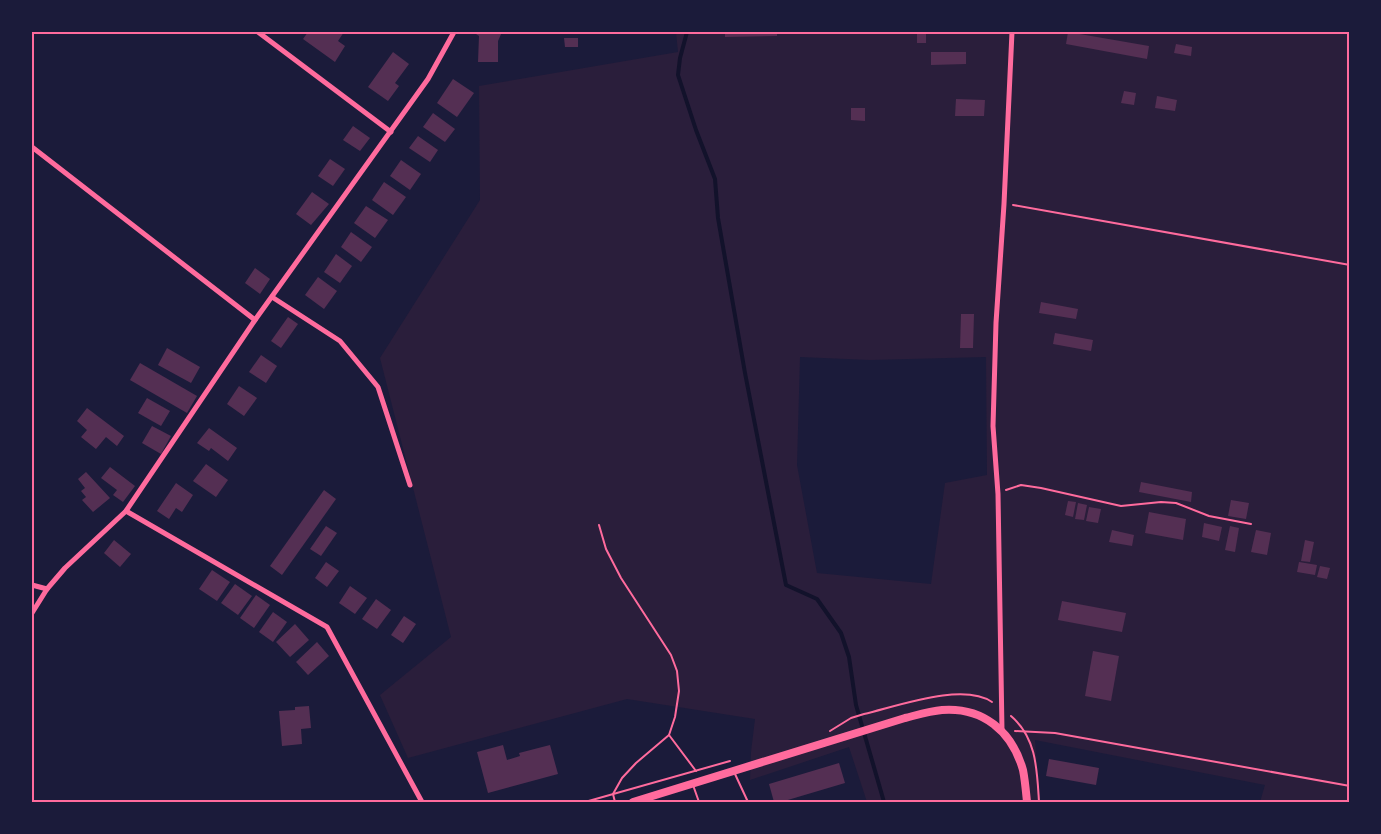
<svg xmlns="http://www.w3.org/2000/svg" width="1381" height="834" font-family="Signika,sans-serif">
<rect width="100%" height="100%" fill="#1b1b3a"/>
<!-- green -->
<path fill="#2a1e3b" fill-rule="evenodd" d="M676 32H1349V802H1260L1265 785 1035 740 1040 802H867L849 747 750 780 751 752 755 719 627 699 408 758 380 695 451 637 380 358 480 200 479 86 678 52ZM800 357 870 360 986 357 987 475 945 483 931 584 817 573 797 465Z"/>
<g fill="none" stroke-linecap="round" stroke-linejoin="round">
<!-- stream -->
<polyline stroke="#12122b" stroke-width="4" points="687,32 680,58 678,75 696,130 715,179 718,218 745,373 786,585 817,599 841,633 849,657 856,705 884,802"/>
</g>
<!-- building -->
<g fill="#542f53">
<polygon points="308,32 326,32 329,33 331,32 344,32 338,41 345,46 335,62 303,39"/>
<polygon points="473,32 502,32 498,41 498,62 478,62 479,36"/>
<polygon points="725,32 777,32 777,36 725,37"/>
<rect x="917" y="32" width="9" height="11"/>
<polygon points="1068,32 1149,46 1147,59 1066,44"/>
<polygon points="564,38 578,38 578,47 565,47"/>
<polygon points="1176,44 1192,47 1191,56 1174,53"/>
<polygon points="393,52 409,64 395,83 399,86 388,101 368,87"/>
<polygon points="931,52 966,52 966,64 931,65"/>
<polygon points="453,79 474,93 457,117 437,103"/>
<polygon points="1124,91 1136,93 1134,105 1121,103"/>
<polygon points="1157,96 1177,100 1175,111 1155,108"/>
<polygon points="956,99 985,100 984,116 955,116"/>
<polygon points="851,108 865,108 865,121 851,120"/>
<polygon points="433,113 455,129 445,142 423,127"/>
<polygon points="353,126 370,138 360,151 343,140"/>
<polygon points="418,136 438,150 430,162 409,148"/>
<polygon points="330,159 345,169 333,186 318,176"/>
<polygon points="401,160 421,174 410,190 390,176"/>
<polygon points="384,182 406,197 393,215 372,200"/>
<polygon points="312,192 329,204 311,225 296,214"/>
<polygon points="366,206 388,220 375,238 354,223"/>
<polygon points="351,232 372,247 361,262 341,247"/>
<polygon points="336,254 352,266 340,283 324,272"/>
<polygon points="255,268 270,279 260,294 245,283"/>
<polygon points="318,277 337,291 324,309 305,295"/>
<polygon points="1041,302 1078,309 1076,319 1039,313"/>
<polygon points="961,314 974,314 973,348 960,348"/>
<polygon points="288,317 298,324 281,348 271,341"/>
<polygon points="1055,333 1093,340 1091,351 1053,344"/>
<polygon points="167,348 200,367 191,383 158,365"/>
<polygon points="261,355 277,366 266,383 249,372"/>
<polygon points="140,363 197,396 187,413 130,380"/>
<polygon points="239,386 257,398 244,416 227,404"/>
<polygon points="147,398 170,411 161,426 138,413"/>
<polygon points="87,408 124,436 117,446 106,437 96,449 81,437 87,430 77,421"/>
<polygon points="152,426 171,436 161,454 142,443"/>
<polygon points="209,428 237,448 228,461 211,448 209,451 197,443"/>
<polygon points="206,464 228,480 216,497 193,481"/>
<polygon points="110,467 135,486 123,502 113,495 117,490 101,478"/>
<polygon points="86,472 110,498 93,512 82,500 86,497 81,491 85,488 78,479"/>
<polygon points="1141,482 1192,492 1191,502 1139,492"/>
<polygon points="176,483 193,495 182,512 176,508 169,519 157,511"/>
<polygon points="324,490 336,499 282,575 270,566"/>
<polygon points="1231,500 1249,503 1246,519 1228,516"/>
<polygon points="1068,501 1076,502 1073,517 1065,515"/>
<polygon points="1078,503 1087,505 1084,520 1075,519"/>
<polygon points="1089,507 1101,509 1098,523 1086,521"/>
<polygon points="1149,512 1186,519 1183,540 1145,533"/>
<polygon points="1204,523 1222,527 1219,541 1202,537"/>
<polygon points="326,526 337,533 321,556 310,549"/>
<polygon points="1230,526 1239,528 1235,552 1225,550"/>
<polygon points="1112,530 1134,535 1132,546 1109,542"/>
<polygon points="1256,530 1271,533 1267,555 1251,552"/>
<polygon points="114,540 131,554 120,567 104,553"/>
<polygon points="1305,540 1314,542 1310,562 1301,561"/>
<polygon points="326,562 339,571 327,587 315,578"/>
<polygon points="1299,562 1317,565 1315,575 1297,572"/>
<polygon points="1320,566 1330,568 1327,579 1317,577"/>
<polygon points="212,570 230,582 217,601 199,589"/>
<polygon points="235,584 252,596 238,615 221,603"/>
<polygon points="350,586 367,598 355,614 339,603"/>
<polygon points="256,595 270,605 254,628 240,618"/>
<polygon points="376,599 391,610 377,629 362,619"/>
<polygon points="1062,601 1126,613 1122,632 1058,620"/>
<polygon points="273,612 287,622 273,642 259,632"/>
<polygon points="404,616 416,624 403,643 391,635"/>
<polygon points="295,624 309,640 290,657 276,642"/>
<polygon points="317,642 329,656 308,675 296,662"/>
<polygon points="1093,651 1119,656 1111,701 1085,696"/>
<polygon points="309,706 311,728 301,729 302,744 282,746 279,711 295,710 295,707"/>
<polygon points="503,745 507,760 520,756 519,753 550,745 558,774 488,793 477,752"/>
<polygon points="1049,759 1099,768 1096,785 1046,776"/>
<polygon points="839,763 845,783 781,802 774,802 769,784"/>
</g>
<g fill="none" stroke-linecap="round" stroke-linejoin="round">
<!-- path -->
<g stroke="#ff6b9d" stroke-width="2">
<polyline points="1013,205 1350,265"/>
<polyline points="1006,490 1021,485 1041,488 1121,506 1161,502 1176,503 1209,516 1251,524"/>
<polyline points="599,525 606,549 621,578 671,655 677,671 679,691 675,717 669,735 636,763 622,778 613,794 615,802"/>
<path d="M1011 716C1037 738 1037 771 1039 802"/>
<path d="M830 731 851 718 864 714C898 706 963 682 992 702"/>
<polyline points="1015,731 1055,733 1350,786"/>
<polyline points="669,735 696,771"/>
<polyline points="585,802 730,761"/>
</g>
<!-- service -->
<g stroke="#ff6b9d" stroke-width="2">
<polyline points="735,774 748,802"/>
<polyline points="693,785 699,802"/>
</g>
<!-- minor -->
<g stroke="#ff6b9d" stroke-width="5">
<polyline points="258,32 391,132"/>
<polyline points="32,147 255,320"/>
<polyline points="272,297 340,341 378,387 410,485"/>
<polyline points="126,511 327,627 422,802"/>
<polyline points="32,585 47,589"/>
<polyline points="32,613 47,589 65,568 126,511 255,320 428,79 454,32"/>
<polyline points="1002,730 998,494 993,426 996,323 1004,204 1012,32"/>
</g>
<!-- secondary -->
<path stroke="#ff6b9d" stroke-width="8" d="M633 802 905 718C917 715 930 711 942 710 983 707 1012 731 1023 770 1025 780 1026 792 1027 802"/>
</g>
<!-- border -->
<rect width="1381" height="834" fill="none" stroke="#1b1b3a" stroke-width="66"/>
<rect x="33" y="33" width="1315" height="768" fill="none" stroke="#ff6b9d" stroke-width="2"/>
</svg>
